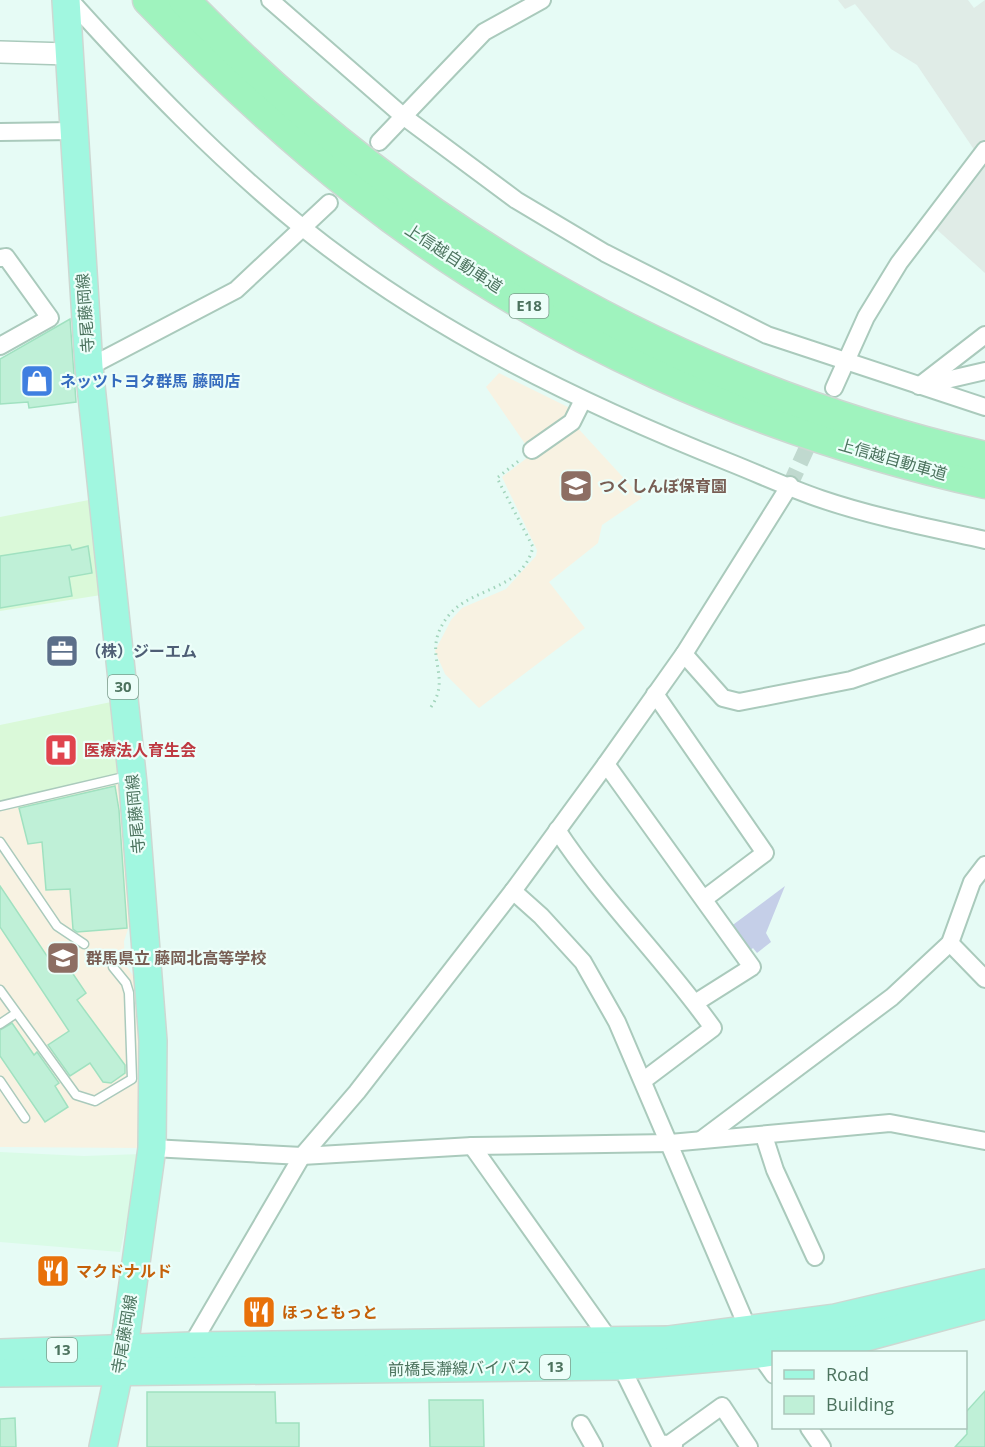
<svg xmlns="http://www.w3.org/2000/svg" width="985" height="1447" font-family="'Open Sans','Noto Sans JP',sans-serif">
<rect width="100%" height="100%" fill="#e6fbf5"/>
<!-- commercial -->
<polygon fill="#dafbe7" points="0,1152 84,1156 141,1154 120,1252 0,1242"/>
<!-- industrial -->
<g fill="#e0ece7">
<polygon points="838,0 968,0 974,8 985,0 985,145 977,154 917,65 891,49 855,4 845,9"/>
<polygon points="985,161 985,273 933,226"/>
</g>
<!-- education -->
<g fill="#f8f2e2">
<polygon points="499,373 572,409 575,425 642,498 602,525 598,543 549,582 585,628 479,708 445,674 435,651 451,620 462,608 506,589 536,556 537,550 502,477 532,454 486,387"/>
<polygon points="124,780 133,914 124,941 125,964 134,977 143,1098 142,1148 0,1147 0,809"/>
</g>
<!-- medical -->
<g fill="#daf9d9">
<polygon points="89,500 101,595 0,611 0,517"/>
<polygon points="116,701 124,775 0,802 0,725"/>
</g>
<!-- green -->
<polygon fill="#c5cfe8" points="785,886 766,933 771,942 757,953 753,948 748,952 730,927"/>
<!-- building -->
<g fill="#bff0d7" stroke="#a0e1c0" stroke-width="1.5">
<polygon points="70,319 76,402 29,408 28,402 0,404 0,359"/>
<polygon points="70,545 72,550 88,546 92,573 69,577 72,596 0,608 0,556"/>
<polygon points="115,786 119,810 127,928 77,932 73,929 70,889 46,890 42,842 28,844 19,808"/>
<polygon points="0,886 55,968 65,962 86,993 77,1000 125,1065 125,1073 111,1083 103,1082 90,1063 70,1076 48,1045 69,1031 0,927"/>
<polygon points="12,1023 34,1055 37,1052 59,1083 55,1086 68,1107 45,1122 0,1056 0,1030"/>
<polygon points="985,1391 985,1447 955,1447 967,1434 966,1412"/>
<polygon points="147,1392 275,1392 276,1423 299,1423 299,1447 147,1447"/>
<polygon points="429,1400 483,1400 484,1447 430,1447"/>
<polygon points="15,1418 16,1447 0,1447 0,1419"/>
</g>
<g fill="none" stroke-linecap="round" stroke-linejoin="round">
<!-- minor-tunnel -->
<polyline stroke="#c0d9cf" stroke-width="16" stroke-dasharray="16 8" stroke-linecap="butt" points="790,485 815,430"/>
<defs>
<g id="service">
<polyline points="0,806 128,776"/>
<polyline points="0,842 57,926 84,944"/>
<polyline points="0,990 76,1095 95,1101 132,1079 129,993 126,983 113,967"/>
<polyline points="0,1024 15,1014"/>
<polyline points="0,1081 25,1118"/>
</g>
<g id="minor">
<path d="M70 0C143 81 218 159 303 228 430 330 580 403 731 463 761 475 791 489 821 499 874 517 931 528 985 540"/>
<polyline points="270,0 403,116 516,200 605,253 767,335 985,407"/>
<polyline points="0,132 73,131"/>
<polyline points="379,142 484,32 542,0"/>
<polyline points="0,258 6,257 50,318 0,346"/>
<polyline points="89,367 236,290 329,203"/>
<polyline points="929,384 985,371"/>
<polyline points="919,386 985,335"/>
<polyline points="834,388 866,317 899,263 985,150"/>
<polyline points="532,450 572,422 583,400"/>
<polyline points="684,654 723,698 739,702 851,680 985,634"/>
<polyline points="655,694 765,853 704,899"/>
<polyline points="606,764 752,967 695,1003"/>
<path d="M557 830C603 900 664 959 713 1028L644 1080"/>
<polyline points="513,891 541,916 583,962 617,1022 749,1331 759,1354 774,1375"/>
<polyline points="950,943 985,979"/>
<polyline points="764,1136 775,1170 815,1257"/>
<polyline points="701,1140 892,997 950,943 972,882 985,865"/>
<polyline points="472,1146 611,1342"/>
<polyline points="152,1148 302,1156 472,1146 670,1143 890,1123 985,1141"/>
<polyline points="191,1346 302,1156 357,1092 513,891 606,764 684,654 790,485"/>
<polyline points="621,1366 659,1443 674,1445"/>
<polyline points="581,1424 594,1447"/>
<polyline points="809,1428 822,1447"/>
<polyline points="665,1447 722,1406 749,1447"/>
</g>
<polyline id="tertiary" points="0,52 68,54"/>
<g id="primary">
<polyline points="66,0 89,367 133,784 153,1041 152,1148 124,1348 103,1447"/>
<polyline points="0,1353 191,1346 668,1340 835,1318 985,1283"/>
<polyline points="0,1373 621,1366 759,1354 859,1339 985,1305"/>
</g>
<g id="motorway">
<path d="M148 0C215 69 284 134 359 193 540 336 760 433 985 483"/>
<path d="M184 0C406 229 674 385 985 457"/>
</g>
</defs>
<!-- service casing -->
<use href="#service" stroke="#aacabc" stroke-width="11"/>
<!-- minor casing -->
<use href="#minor" stroke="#aacabc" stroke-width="20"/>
<!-- tertiary casing -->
<use href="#tertiary" stroke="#aacabc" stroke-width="24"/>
<!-- primary casing -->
<use href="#primary" stroke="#cdd8d2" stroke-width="30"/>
<!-- motorway casing -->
<use href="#motorway" stroke="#cdd8d2" stroke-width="33"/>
<!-- path -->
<path stroke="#a2d4bb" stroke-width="3" stroke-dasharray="1.5 4.5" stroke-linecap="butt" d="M431 707C454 674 418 653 449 615 472 587 522 591 533 547L497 478 521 459"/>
<!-- service -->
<use href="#service" stroke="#fff" stroke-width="8"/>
<!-- minor -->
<use href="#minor" stroke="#fff" stroke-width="16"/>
<!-- tertiary -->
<use href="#tertiary" stroke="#fff" stroke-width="21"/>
<!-- primary -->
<use href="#primary" stroke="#a1f7e0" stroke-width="27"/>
<!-- motorway -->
<use href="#motorway" stroke="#9ff3be" stroke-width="30"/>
</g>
<!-- icons -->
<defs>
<symbol id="shop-square" viewBox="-11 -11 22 22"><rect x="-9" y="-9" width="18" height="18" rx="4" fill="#3f7fe0" stroke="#ecfef9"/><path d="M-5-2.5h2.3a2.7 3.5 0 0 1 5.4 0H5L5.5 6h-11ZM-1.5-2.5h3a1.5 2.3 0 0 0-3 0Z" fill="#fff"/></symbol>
<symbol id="school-square" viewBox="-11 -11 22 22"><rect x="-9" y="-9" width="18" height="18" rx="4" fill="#8d6e63" stroke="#ecfef9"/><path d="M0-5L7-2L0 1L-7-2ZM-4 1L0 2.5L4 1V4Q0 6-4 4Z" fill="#fff"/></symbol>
<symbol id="office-square" viewBox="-11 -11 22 22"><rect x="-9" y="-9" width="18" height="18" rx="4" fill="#5c6f8a" stroke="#ecfef9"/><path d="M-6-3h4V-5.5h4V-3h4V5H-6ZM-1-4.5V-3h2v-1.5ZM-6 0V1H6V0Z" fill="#fff"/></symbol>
<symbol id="hospital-square" viewBox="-11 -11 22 22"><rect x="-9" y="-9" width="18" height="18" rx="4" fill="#e0444e" stroke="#ecfef9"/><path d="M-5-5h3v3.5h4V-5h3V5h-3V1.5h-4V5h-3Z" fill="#fff"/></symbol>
<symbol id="restaurant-square" viewBox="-11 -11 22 22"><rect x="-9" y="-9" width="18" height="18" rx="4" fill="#e8710a" stroke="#ecfef9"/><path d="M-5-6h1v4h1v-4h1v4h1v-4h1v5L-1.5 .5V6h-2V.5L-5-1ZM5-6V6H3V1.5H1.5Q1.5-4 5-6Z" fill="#fff"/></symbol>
</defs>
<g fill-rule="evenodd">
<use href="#shop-square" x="18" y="362" width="38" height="38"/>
<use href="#school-square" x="557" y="467" width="38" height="38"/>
<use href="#office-square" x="43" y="632" width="38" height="38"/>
<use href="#hospital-square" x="42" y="731" width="38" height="38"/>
<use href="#school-square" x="44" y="939" width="38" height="38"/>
<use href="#restaurant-square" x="34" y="1252" width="38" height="38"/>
<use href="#restaurant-square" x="240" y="1293" width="38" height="38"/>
</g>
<g text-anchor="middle" stroke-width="4.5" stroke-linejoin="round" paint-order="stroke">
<!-- shield labels -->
<g fill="#ecfef9" stroke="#7c9d8c" stroke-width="1.5">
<rect x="509.5" y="294" width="39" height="24" rx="4.5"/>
<rect x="108" y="675" width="30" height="24" rx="4.5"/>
<rect x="47" y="1338" width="30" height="24" rx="4.5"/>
<rect x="540" y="1355" width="30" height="24" rx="4.5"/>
</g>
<g font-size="15" font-weight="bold" fill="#4c735e">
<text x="529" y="311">E18</text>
<text x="123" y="692">30</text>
<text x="62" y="1355">13</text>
<text x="555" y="1372">13</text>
</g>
<!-- street labels -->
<g font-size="16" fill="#4c735e" stroke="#ecfef9">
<text transform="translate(454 258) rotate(33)" y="6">上信越自動車道</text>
<text transform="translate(85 313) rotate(-94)" y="6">寺尾藤岡線</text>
<text transform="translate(893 459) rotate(16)" y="6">上信越自動車道</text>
<text transform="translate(135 814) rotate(-95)" y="6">寺尾藤岡線</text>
<text transform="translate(124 1334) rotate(-80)" y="6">寺尾藤岡線</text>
<text transform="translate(460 1368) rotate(-1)" y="6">前橋長瀞線バイパス</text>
</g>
<!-- shop labels -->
<g font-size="16" font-weight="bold" fill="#366cbe" stroke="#ecfef9" text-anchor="start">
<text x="60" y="387">ネッツトヨタ群馬 藤岡店</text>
</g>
<!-- education labels -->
<g font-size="16" font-weight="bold" fill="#785e54" stroke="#ecfef9" text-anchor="start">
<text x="599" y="492">つくしんぼ保育園</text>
<text x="86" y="964">群馬県立 藤岡北高等学校</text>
</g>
<!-- service labels -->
<g font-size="16" font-weight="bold" fill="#4e5e75" stroke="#ecfef9" text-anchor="start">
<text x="85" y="657">（株）ジーエム</text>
</g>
<!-- health labels -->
<g font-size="16" font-weight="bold" fill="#be3a42" stroke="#ecfef9" text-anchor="start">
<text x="84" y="756">医療法人育生会</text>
</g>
<!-- food labels -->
<g font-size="16" font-weight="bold" fill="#c56008" stroke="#ecfef9" text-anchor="start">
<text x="76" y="1277">マクドナルド</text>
<text x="282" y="1318">ほっともっと</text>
</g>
</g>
<!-- legend -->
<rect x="772" y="1351" width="195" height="78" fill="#ecfef9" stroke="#acc6bb" stroke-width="1.5"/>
<rect x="784" y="1370" width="30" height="9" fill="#a1f7e0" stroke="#acc6bb" stroke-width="1.5"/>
<text x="826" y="1381" font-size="18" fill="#4c735e">Road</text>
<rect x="784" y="1396" width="30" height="18" fill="#bff0d7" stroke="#acc6bb" stroke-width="1.5"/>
<text x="826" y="1411" font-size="18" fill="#4c735e">Building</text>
</svg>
